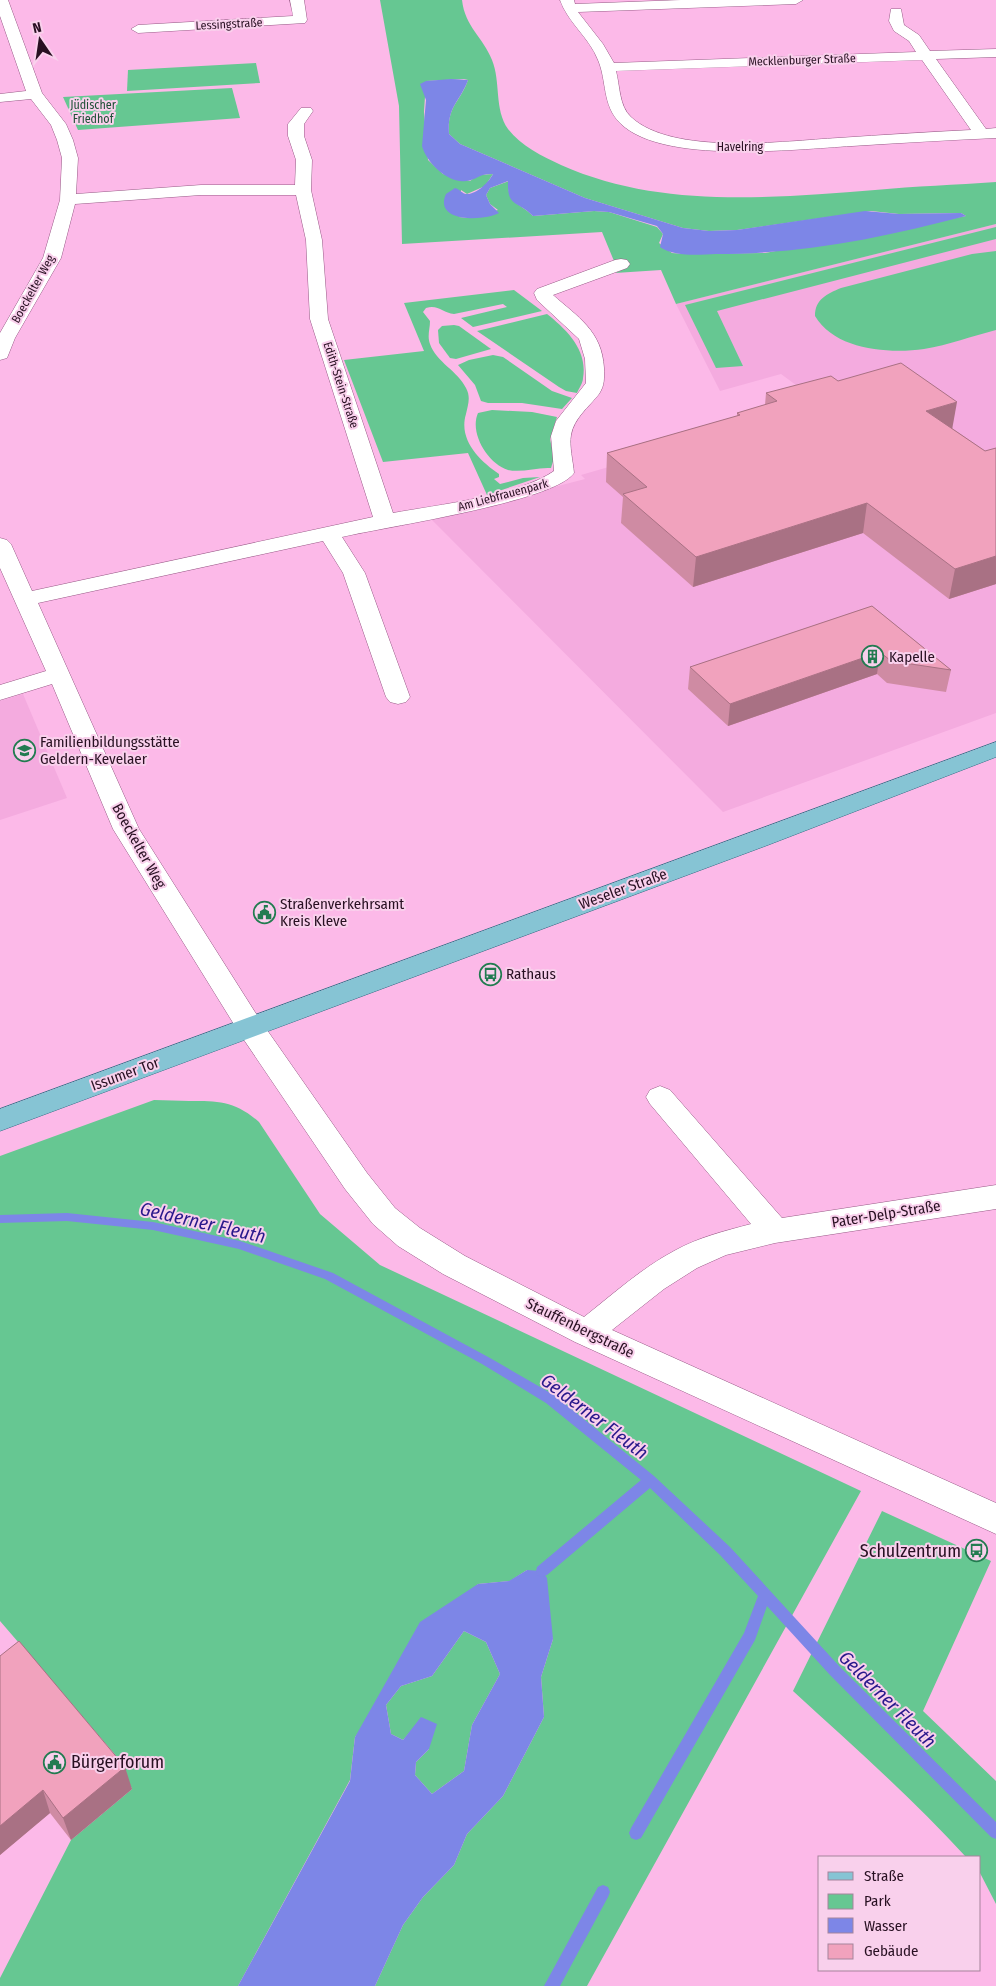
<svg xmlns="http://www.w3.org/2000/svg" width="996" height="1986" font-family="'Fira Sans Condensed',sans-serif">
<rect width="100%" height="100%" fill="#fcb9e8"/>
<!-- built -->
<g fill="#f4abdf">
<polygon points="996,224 996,713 723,812 431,519 585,479 581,475 823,405 781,374 720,391 676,304"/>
<polygon points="23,694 67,798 0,820 0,701"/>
</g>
<!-- green -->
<g fill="#66c792" fill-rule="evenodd">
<path d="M380 0H462C465 27 483 37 492 60 501 82 494 109 508 129 521 146 542 156 561 165 660 209 770 198 875 190 915 186 956 185 996 182V224L676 304 661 270 615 273 628 267 614 261 602 232 402 244 399 106ZM464 79 468 80C460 103 447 105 449 134L460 144 585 198 683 228 709 231 737 230 871 211 899 214 961 213 966 216 765 253 684 254 672 253 659 243 663 234 657 227 609 212 594 211 533 216C519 202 506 204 509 181L490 188 486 195 490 204 498 210 467 218 459 217 461 190 467 194 485 186 493 174 478 175 470 181 443 174 428 160 424 112 426 81Z"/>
<polygon points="256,63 260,83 127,91 128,70"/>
<polygon points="232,88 240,118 78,130 63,97"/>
<polygon points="996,227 996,239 717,311 743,366 716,368 685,305"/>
<path d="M996 251V330C972 336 949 345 924 349 889 354 835 350 815 316 815 299 827 294 841 288L972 254Z"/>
<path d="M514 290 542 311 473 327 461 318 507 307 503 304 454 314C443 313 438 304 426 308L423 312 430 321C430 329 427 336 430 344 436 362 458 371 466 388 471 397 468 405 466 414 458 440 480 461 499 474V477L494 479 500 484 523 478 540 477 487 495 468 453 383 462 344 360 424 351 404 303Z"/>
<path d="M547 314C566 329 588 350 583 378 583 383 579 388 577 393L566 391 559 387 477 331Z"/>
<polygon points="454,325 459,326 491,349 456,359 450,358 439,343 438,330 442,326"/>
<polygon points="493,355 503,357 552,391 572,398 562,409 522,403 488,403 481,401 475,385 458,365 469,360"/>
<path d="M492 410 532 412 557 417 550 439 554 458 551 468C537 467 522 473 508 470 488 464 469 433 478 413Z"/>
<path d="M154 1100C166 1100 178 1101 189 1101 219 1101 235 1101 259 1122L320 1214 380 1265 861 1491 587 1986H375L403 1925 423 1897 454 1865 467 1834 503 1796 544 1717 541 1677 553 1639 527 1570 510 1581 478 1584 355 1737 350 1780 238 1986H0V1978L71 1840 132 1789 118 1758 0 1621V1156Z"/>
<path d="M882 1511 991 1561 923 1711 996 1781V1904L980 1873V1857H966C912 1798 852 1745 793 1691Z"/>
<polygon points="464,1631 486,1642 500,1674 472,1725 464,1771 432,1794 415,1775 416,1762 429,1749 411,1731 403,1740 391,1734 386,1705 401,1686 432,1676"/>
</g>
<!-- water -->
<g fill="#7d86e7" fill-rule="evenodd">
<path d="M451 79 468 80C460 102 447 106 449 134L460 144 585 198 683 228 709 231 737 230 865 211 899 214 961 213 966 216C881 238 805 254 716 254 698 255 675 257 660 247L663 234 657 226 609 212 594 211 533 216C517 200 507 208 508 181L490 188 486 195 490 204 499 213C485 221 433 223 446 194L455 188C459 189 463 194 466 194 476 195 489 182 493 174 479 173 477 180 466 181 448 184 426 162 422 146L426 100 420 84 426 81Z"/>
<path d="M527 1570 542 1571 547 1578 553 1639 541 1677 544 1717 503 1796 467 1834 454 1865 423 1897 403 1925 375 1986H238L350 1781 355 1737 420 1622 478 1584 509 1581ZM464 1631 486 1642 500 1674 472 1725 464 1771 432 1794 415 1775 416 1762 429 1749 437 1724 421 1717 403 1740 391 1734 386 1705 401 1686 432 1676Z"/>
</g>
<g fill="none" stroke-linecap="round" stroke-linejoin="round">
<!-- stream -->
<g fill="#7d86e7" fill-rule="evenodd">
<polygon points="67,1213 153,1222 240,1241 333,1273 490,1358 554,1395 654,1476 730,1547 840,1667 996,1822 996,1839 991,1837 830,1675 767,1606 755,1640 641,1838 636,1840 631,1838 629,1833 631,1828 744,1633 758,1596 720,1555 650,1488 547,1575 542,1577 537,1575 536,1571 537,1567 641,1480 546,1403 482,1364 325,1279 239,1249 153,1230 67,1221 0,1223 0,1215"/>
<polygon points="603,1885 608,1887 610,1892 608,1897 560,1986 544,1986 598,1887"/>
</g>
<defs>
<g id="minor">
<path d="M0 0H8L42 93 66 124 73 140 78 158 76 194 201 185H295L296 160 288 136V124L301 108H311L313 111 304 124V136L312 160 311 190 322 240 328 319 393 513C437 505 518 496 554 471L551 436 556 421 586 383 585 359 579 339 537 300 534 293 537 289 615 260 621 259 627 260 630 264 627 268 553 295C578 317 602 331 604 368 604 378 605 385 599 394 589 407 574 418 571 435 569 446 573 461 574 473 554 502 384 527 342 537L365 573 410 697 406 702 398 704 390 702 386 697 343 573 323 541 38 603 139 829 260 1020 367 1173 395 1208 420 1228 465 1256 584 1317C613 1294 642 1268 674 1251 699 1237 725 1231 751 1224L650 1104 646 1097 650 1090 660 1086 670 1090 782 1218 996 1185V1209L775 1243 726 1255 697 1268 664 1289 612 1330 996 1503V1534L575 1342 443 1274 398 1246 373 1224 345 1189 240 1034 113 829 52 684 0 700V685L46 671 0 568V538L7 540 11 544 32 591 373 517 310 319 306 240 296 195H201L75 204 61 258 15 338 7 358 0 360V333L43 258 60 200 62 158 57 140 51 125 31 99 0 102V94L26 91 0 16Z"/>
<polygon points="290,0 304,0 307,20 305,23 138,33 131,29 138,25 293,16"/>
<path d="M560 0H574L575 4 681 0H803L796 4 578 12 603 44 614 63 916 52 909 41 894 31 889 21 891 9H901L904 25 919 35 930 51 996 49V57L936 59 986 129 996 128V138C948 140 900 143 852 146 796 149 662 165 620 123 602 105 607 81 598 60 589 37 568 23 560 0ZM922 60 971 130C927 132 883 135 838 138 785 141 673 156 631 117 619 106 620 86 616 71Z"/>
</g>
<polygon id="primary" points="996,742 996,757 768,845 0,1131 0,1109"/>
</defs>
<!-- minor casing -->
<use href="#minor" stroke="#975a86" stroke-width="1"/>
<!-- primary casing -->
<use href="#primary" stroke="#316c83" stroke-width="1"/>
<!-- minor -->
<use href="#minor" fill="#fff" fill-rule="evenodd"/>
<!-- primary -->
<use href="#primary" fill="#86c4d4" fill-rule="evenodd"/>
</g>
<!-- wall -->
<g fill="#cf8ba3">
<polygon points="838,381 953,429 985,451 996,448 996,584 949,599 863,533 693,587 621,523 623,497 606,482 607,453 737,416 737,413 765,405 766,393"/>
<polygon points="872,606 951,670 946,692 887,683 877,674 728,726 688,689 690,667"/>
<polygon points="0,1656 132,1789 71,1840 50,1813 0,1855"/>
</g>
<!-- shaded-wall -->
<g fill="#a97184">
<polygon points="957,402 952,430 926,411"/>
<polygon points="867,503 863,533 693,587 696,557"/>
<polygon points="996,556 996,584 949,599 955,569"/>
<polygon points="880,652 877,674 728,726 730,704"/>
<polygon points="125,1767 132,1789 71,1840 63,1818"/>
<polygon points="43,1790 50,1813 0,1855 0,1826"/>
</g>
<!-- building -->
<g fill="#f1a2bd" stroke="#a97184">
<polygon points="901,363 957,402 926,411 985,451 996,448 996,556 955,569 867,503 696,557 623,494 647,487 607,453 740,415 737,413 777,401 766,393 831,376 838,381"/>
<polygon points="872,606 951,670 891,661 880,652 730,704 690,667"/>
<polygon points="19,1641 125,1767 63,1818 43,1790 0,1826 0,1656"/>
</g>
<!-- icons -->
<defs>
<symbol id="building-ring" viewBox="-11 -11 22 22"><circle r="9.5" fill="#f9d0ec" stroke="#227b50" stroke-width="1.5"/><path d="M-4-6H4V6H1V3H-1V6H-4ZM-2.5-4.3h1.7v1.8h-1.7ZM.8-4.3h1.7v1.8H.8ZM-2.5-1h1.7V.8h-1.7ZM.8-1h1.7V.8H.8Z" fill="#227b50"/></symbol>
<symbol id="school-ring" viewBox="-11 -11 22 22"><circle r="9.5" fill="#f9d0ec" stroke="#227b50" stroke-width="1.5"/><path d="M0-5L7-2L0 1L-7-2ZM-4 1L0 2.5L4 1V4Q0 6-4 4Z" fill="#227b50"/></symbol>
<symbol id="civic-ring" viewBox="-11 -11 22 22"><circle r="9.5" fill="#f9d0ec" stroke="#227b50" stroke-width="1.5"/><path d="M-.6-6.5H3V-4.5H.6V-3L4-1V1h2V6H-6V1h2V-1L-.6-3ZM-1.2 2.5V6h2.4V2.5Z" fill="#227b50"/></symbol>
<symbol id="bus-ring" viewBox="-11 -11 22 22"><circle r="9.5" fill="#f9d0ec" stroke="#227b50" stroke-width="1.5"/><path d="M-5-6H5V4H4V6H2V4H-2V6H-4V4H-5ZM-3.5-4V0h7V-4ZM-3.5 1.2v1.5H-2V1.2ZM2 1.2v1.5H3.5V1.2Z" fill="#227b50"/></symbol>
</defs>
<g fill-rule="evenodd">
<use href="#building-ring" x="860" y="644" width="25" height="25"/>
<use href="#school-ring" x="12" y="738" width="25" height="25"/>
<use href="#civic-ring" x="252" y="900" width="25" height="25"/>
<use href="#bus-ring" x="478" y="962" width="25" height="25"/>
<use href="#bus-ring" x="964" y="1538" width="25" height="25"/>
<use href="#civic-ring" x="42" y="1750" width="25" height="25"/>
</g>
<g text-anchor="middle" stroke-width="4" stroke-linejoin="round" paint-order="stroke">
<!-- far-street labels -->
<g font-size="12" fill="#281022" stroke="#f9d0ec">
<text transform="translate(229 24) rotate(-3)" y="4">Lessingstraße</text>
<text transform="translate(802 60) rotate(-2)" y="4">Mecklenburger Straße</text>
<text x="740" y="151">Havelring</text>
<text transform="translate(33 289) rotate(-61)" y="4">Boeckelter Weg</text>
<text transform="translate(341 385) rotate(72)" y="4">Edith-Stein-Straße</text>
<text transform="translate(503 495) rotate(-15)" y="4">Am Liebfrauenpark</text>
</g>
<!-- far-park labels -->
<g font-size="12" fill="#1f5137" stroke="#f9d0ec">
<text x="93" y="109">Jüdischer<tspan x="93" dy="14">Friedhof</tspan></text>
</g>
<!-- poi labels -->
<g font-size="15" fill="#281022" stroke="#f9d0ec" text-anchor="start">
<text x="889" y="662">Kapelle</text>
<text x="40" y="747">Familienbildungsstätte<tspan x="40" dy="17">Geldern-Kevelaer</tspan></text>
<text x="280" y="909">Straßenverkehrsamt<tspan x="280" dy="17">Kreis Kleve</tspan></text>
<text x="506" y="979">Rathaus</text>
</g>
<!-- street labels -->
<g font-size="15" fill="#281022" stroke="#f9d0ec">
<text transform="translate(139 846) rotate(61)" y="5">Boeckelter Weg</text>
<text transform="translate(623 889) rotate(-20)" y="5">Weseler Straße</text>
<text transform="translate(125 1074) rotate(-20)" y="5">Issumer Tor</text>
<text transform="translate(886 1214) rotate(-9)" y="5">Pater-Delp-Straße</text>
<text transform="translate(580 1328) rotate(26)" y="5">Stauffenbergstraße</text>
</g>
<!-- near-poi labels -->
<g font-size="18" fill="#281022" stroke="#f9d0ec" text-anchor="end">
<text x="961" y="1557">Schulzentrum</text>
<text x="71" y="1768" text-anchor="start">Bürgerforum</text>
</g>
<!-- near-water labels -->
<g font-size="19" font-style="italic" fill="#29188b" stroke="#f9d0ec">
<text transform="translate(203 1222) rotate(13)" y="7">Gelderner Fleuth</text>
<text transform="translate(595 1416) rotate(37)" y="7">Gelderner Fleuth</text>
<text transform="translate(888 1699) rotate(45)" y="7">Gelderner Fleuth</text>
</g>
</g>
<!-- legend -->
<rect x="818" y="1856" width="162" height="115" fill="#f9d0ec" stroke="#a5839b"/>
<rect x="828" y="1872" width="25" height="8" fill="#86c4d4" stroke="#a5839b"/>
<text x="864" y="1881" font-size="15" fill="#281022">Straße</text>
<rect x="828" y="1894" width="25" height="15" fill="#66c792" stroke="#a5839b"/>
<text x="864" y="1906" font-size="15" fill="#281022">Park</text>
<rect x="828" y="1918" width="25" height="15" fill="#7d86e7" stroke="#a5839b"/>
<text x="864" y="1931" font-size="15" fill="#281022">Wasser</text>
<rect x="828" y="1944" width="25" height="15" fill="#f1a2bd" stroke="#a5839b"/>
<text x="864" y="1956" font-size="15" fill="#281022">Gebäude</text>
<!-- north arrow -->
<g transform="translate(40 40) rotate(347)" stroke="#f9d0ec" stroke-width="4" paint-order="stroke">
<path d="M0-4L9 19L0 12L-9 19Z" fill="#281022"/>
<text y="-8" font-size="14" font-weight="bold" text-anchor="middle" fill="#281022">N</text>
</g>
</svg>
